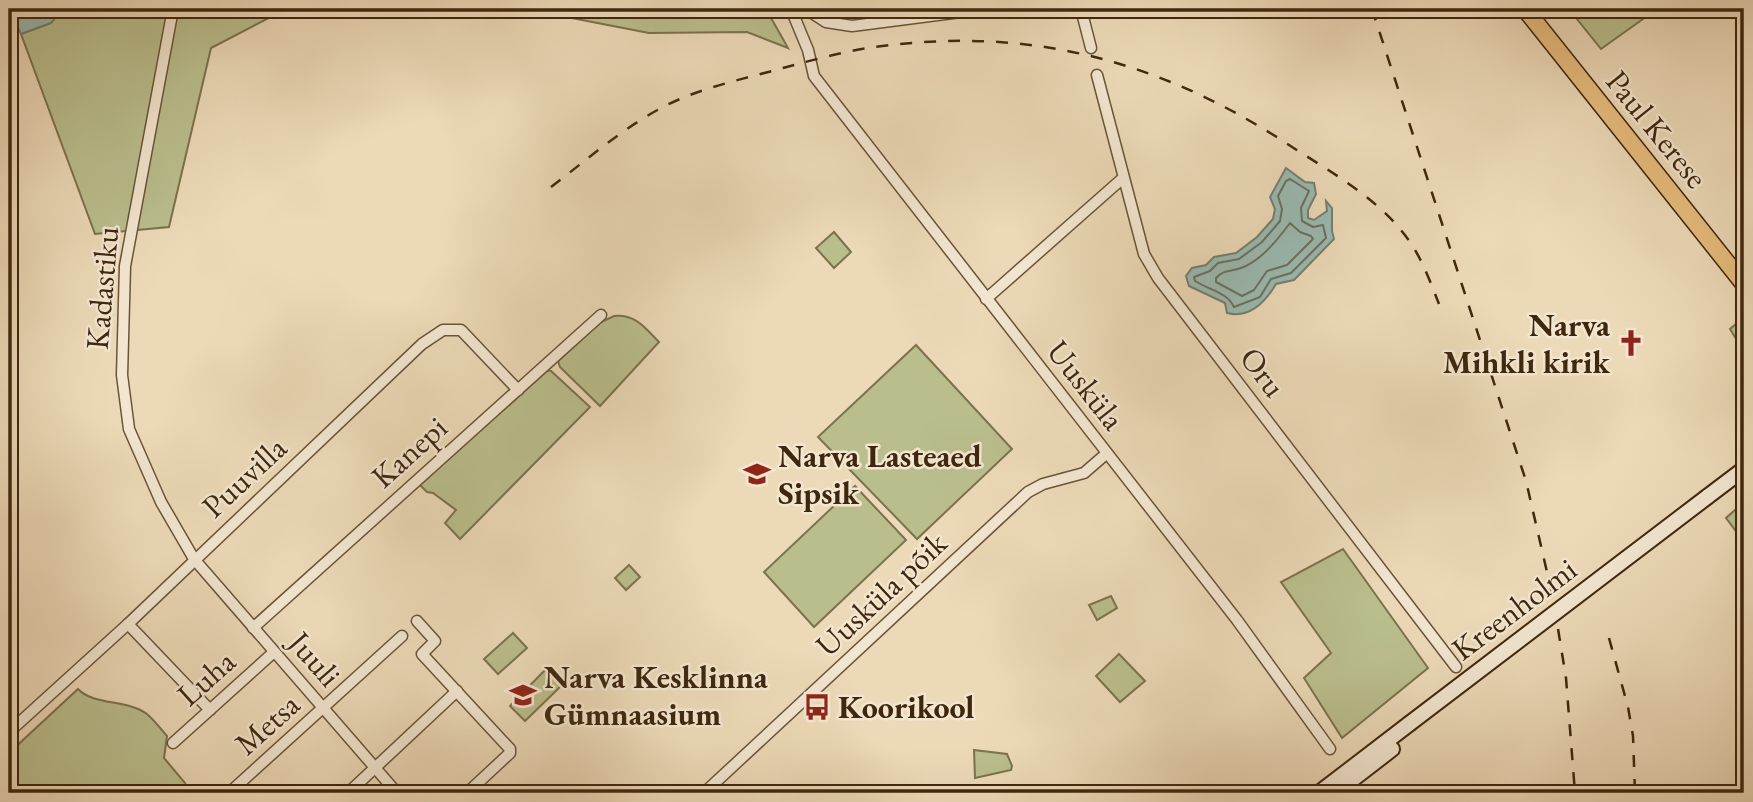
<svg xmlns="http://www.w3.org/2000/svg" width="1753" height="802" font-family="'EB Garamond',serif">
<rect width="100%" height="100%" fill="#ecd9b7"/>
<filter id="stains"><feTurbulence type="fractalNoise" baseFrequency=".00286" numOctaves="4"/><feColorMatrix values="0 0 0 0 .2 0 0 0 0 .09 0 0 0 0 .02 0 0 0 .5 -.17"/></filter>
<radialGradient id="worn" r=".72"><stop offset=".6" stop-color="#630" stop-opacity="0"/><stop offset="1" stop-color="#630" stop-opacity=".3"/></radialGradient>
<!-- green -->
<g fill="#babe8d" stroke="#7c724e" stroke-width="2">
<polygon points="62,9 286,9 211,48 169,227 95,234 21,34 51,23"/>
<polygon points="525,9 766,9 788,48 747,32 649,33"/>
<polygon points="1569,9 1657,9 1601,49"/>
<polygon points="834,232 851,252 834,268 816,248"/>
<path d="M614 316C636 314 645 328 659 342L600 406 560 367 558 361 599 323Z"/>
<polygon points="1744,317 1744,352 1730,329"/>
<polygon points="916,345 1012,449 917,539 818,437"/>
<polygon points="546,370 551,371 590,407 460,539 445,523 456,510 433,493 427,492 419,484"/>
<polygon points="855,486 906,540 814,627 764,572"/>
<polygon points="1744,502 1744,542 1726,518"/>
<polygon points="1343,549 1428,668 1342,738 1304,678 1331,653 1281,582"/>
<polygon points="629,565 640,577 626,590 615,578"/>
<polygon points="1111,596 1117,608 1097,620 1089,605"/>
<polygon points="513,633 527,648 498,674 484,659"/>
<polygon points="1119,654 1145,681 1120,702 1096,676"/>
<polygon points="546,669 562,685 525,721 510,706"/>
<path d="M78 689C94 706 127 699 147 714 154 720 161 729 167 736L164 758 185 783 189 793H153L146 787 141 793H9V753Z"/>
<polygon points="974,750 1007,754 1012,766 1011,770 975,778"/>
</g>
<!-- water -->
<g fill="#99bab1" stroke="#757f70" stroke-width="2">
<polygon points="9,9 62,9 51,23 21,34"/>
<path d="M1286 168 1305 182 1314 183 1316 194 1308 210V218L1314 220 1327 211 1326 201 1332 208V231L1334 239 1294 280 1276 284C1266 301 1250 319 1227 313L1225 303 1189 286 1186 276 1192 268 1206 265 1214 257 1236 253 1257 237 1273 219 1275 209 1270 197Z"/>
</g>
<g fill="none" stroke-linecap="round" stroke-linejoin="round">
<!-- shore -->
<g stroke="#6c7060" stroke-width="2">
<path d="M1290 179 1309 191 1301 208 1302 221 1313 227 1323 225 1326 238 1291 273 1271 279 1260 297 1234 307C1227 292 1209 290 1195 281L1194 277 1210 271 1218 263 1239 259 1262 242 1280 221 1282 209 1278 196 1286 181Z"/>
<path d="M1290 223 1300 232 1311 236 1313 239 1287 265 1267 271 1254 290 1242 296 1216 282V278C1224 269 1230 272 1241 268 1261 261 1278 239 1290 223Z"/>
</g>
<defs>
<g id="minor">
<polyline points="173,9 125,266 122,375 129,429 161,502 194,559 397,793"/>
<polyline points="791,9 808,50 814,76 1237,620 1330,749"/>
<polyline points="806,9 826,22 852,26 984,9"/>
<polyline points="1081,9 1091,48"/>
<polyline points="1097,75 1144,254 1158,278 1456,667"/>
<polyline points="986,299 1123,178"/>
<polyline points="417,621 435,641 422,654 510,749 510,753 467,793"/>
<polyline points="128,624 210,710"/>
<polyline points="253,628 601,315"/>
<polyline points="9,732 128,624 422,344 443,330 461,330 518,390"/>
<polyline points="173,743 274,652"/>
<polyline points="229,793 402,636"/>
<polyline points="348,793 457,691"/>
<polyline points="704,793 1028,492 1043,484 1084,473 1106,454"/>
</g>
<g id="secondary">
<polyline points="1707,497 1744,469"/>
<polyline points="1319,793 1409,724"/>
<polyline points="1335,793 1392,749"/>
</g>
<polyline id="trunk" points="1525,9 1744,284"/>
</defs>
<!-- minor casing -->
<use href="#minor" stroke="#6a5438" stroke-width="13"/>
<!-- secondary casing -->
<use href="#secondary" stroke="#3f270e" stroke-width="18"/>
<!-- trunk casing -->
<use href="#trunk" stroke="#3f270e" stroke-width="19"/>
<!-- minor -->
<use href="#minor" stroke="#f3e6d0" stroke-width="10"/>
<!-- secondary -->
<use href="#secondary" stroke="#f3e6d0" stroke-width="14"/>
<!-- trunk -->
<use href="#trunk" stroke="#e6bc7c" stroke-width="16"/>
<!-- rail -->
<g stroke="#3f270e" stroke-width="2.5" stroke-dasharray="12 12" stroke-linecap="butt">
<polyline points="1372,9 1526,481 1553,598 1566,678 1575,793"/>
<path d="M551 187C588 159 625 126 667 105 703 87 744 79 783 68 813 60 845 51 875 47 1027 26 1155 59 1283 141 1328 171 1379 197 1410 242 1423 261 1431 284 1439 304"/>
<polyline points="1609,638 1628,707 1633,736 1635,793"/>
</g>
<defs>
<polyline id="secondary-bridge" points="1409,724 1707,497"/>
</defs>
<!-- secondary-bridge casing -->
<use href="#secondary-bridge" stroke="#3f270e" stroke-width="18" stroke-linecap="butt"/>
<!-- secondary-bridge -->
<use href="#secondary-bridge" stroke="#f3e6d0" stroke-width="14"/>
</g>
<!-- icons -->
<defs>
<symbol id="church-bare" viewBox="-9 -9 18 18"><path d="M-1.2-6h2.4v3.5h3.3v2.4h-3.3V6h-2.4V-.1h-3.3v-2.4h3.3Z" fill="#8f2418" stroke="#f3e6d0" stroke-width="2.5" paint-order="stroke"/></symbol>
<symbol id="school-bare" viewBox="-9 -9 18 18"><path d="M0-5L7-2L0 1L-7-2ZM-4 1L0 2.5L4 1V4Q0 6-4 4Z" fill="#8f2418" stroke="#f3e6d0" stroke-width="2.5" paint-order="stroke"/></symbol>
<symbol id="bus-bare" viewBox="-9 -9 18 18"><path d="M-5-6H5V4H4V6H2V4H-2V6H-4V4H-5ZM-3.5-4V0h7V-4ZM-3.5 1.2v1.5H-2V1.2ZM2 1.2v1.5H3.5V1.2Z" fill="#8f2418" stroke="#f3e6d0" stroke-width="2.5" paint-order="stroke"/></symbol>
</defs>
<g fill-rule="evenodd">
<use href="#church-bare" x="1612" y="324" width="38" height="38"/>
<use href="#school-bare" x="738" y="455" width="38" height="38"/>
<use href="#school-bare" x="504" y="676" width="38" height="38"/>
<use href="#bus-bare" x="798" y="688" width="38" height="38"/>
</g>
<g text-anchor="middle" stroke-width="5" stroke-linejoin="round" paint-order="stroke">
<!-- street labels -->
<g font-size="32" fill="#3f270e" stroke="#f3e6d0">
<text transform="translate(1657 129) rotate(51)" y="11">Paul Kerese</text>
<text transform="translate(102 288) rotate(-85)" y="11">Kadastiku</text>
<text transform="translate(1263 372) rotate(53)" y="11">Oru</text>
<text transform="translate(1086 385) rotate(52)" y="11">Uusküla</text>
<text transform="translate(409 452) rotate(-42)" y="11">Kanepi</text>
<text transform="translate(244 477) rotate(-43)" y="11">Puuvilla</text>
<text transform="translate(881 594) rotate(-43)" y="11">Uusküla põik</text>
<text transform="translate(1514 609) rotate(-37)" y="11">Kreenholmi</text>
<text transform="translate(315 659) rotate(49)" y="11">Juuli</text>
<text transform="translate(206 678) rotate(-42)" y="11">Luha</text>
<text transform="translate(267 724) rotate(-42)" y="11">Metsa</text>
</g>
<!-- poi labels -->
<g font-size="32" font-weight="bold" fill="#3f270e" stroke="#f3e6d0" text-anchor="start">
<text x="1610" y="336" text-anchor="end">Narva<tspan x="1610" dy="37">Mihkli kirik</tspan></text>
<text x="778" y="467">Narva Lasteaed<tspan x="778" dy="37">Sipsik</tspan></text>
<text x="544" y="688">Narva Kesklinna<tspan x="544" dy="37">Gümnaasium</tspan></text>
<text x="838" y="718">Koorikool</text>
</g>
</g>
<!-- margin -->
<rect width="1753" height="802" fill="none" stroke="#ecd9b7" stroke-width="35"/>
<rect x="10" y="10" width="1732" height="781" fill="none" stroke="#3f270e" stroke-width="3.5"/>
<rect x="18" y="18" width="1718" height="767" fill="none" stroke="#3f270e" stroke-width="2"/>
<rect width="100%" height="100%" filter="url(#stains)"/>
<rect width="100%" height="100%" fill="url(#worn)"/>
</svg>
